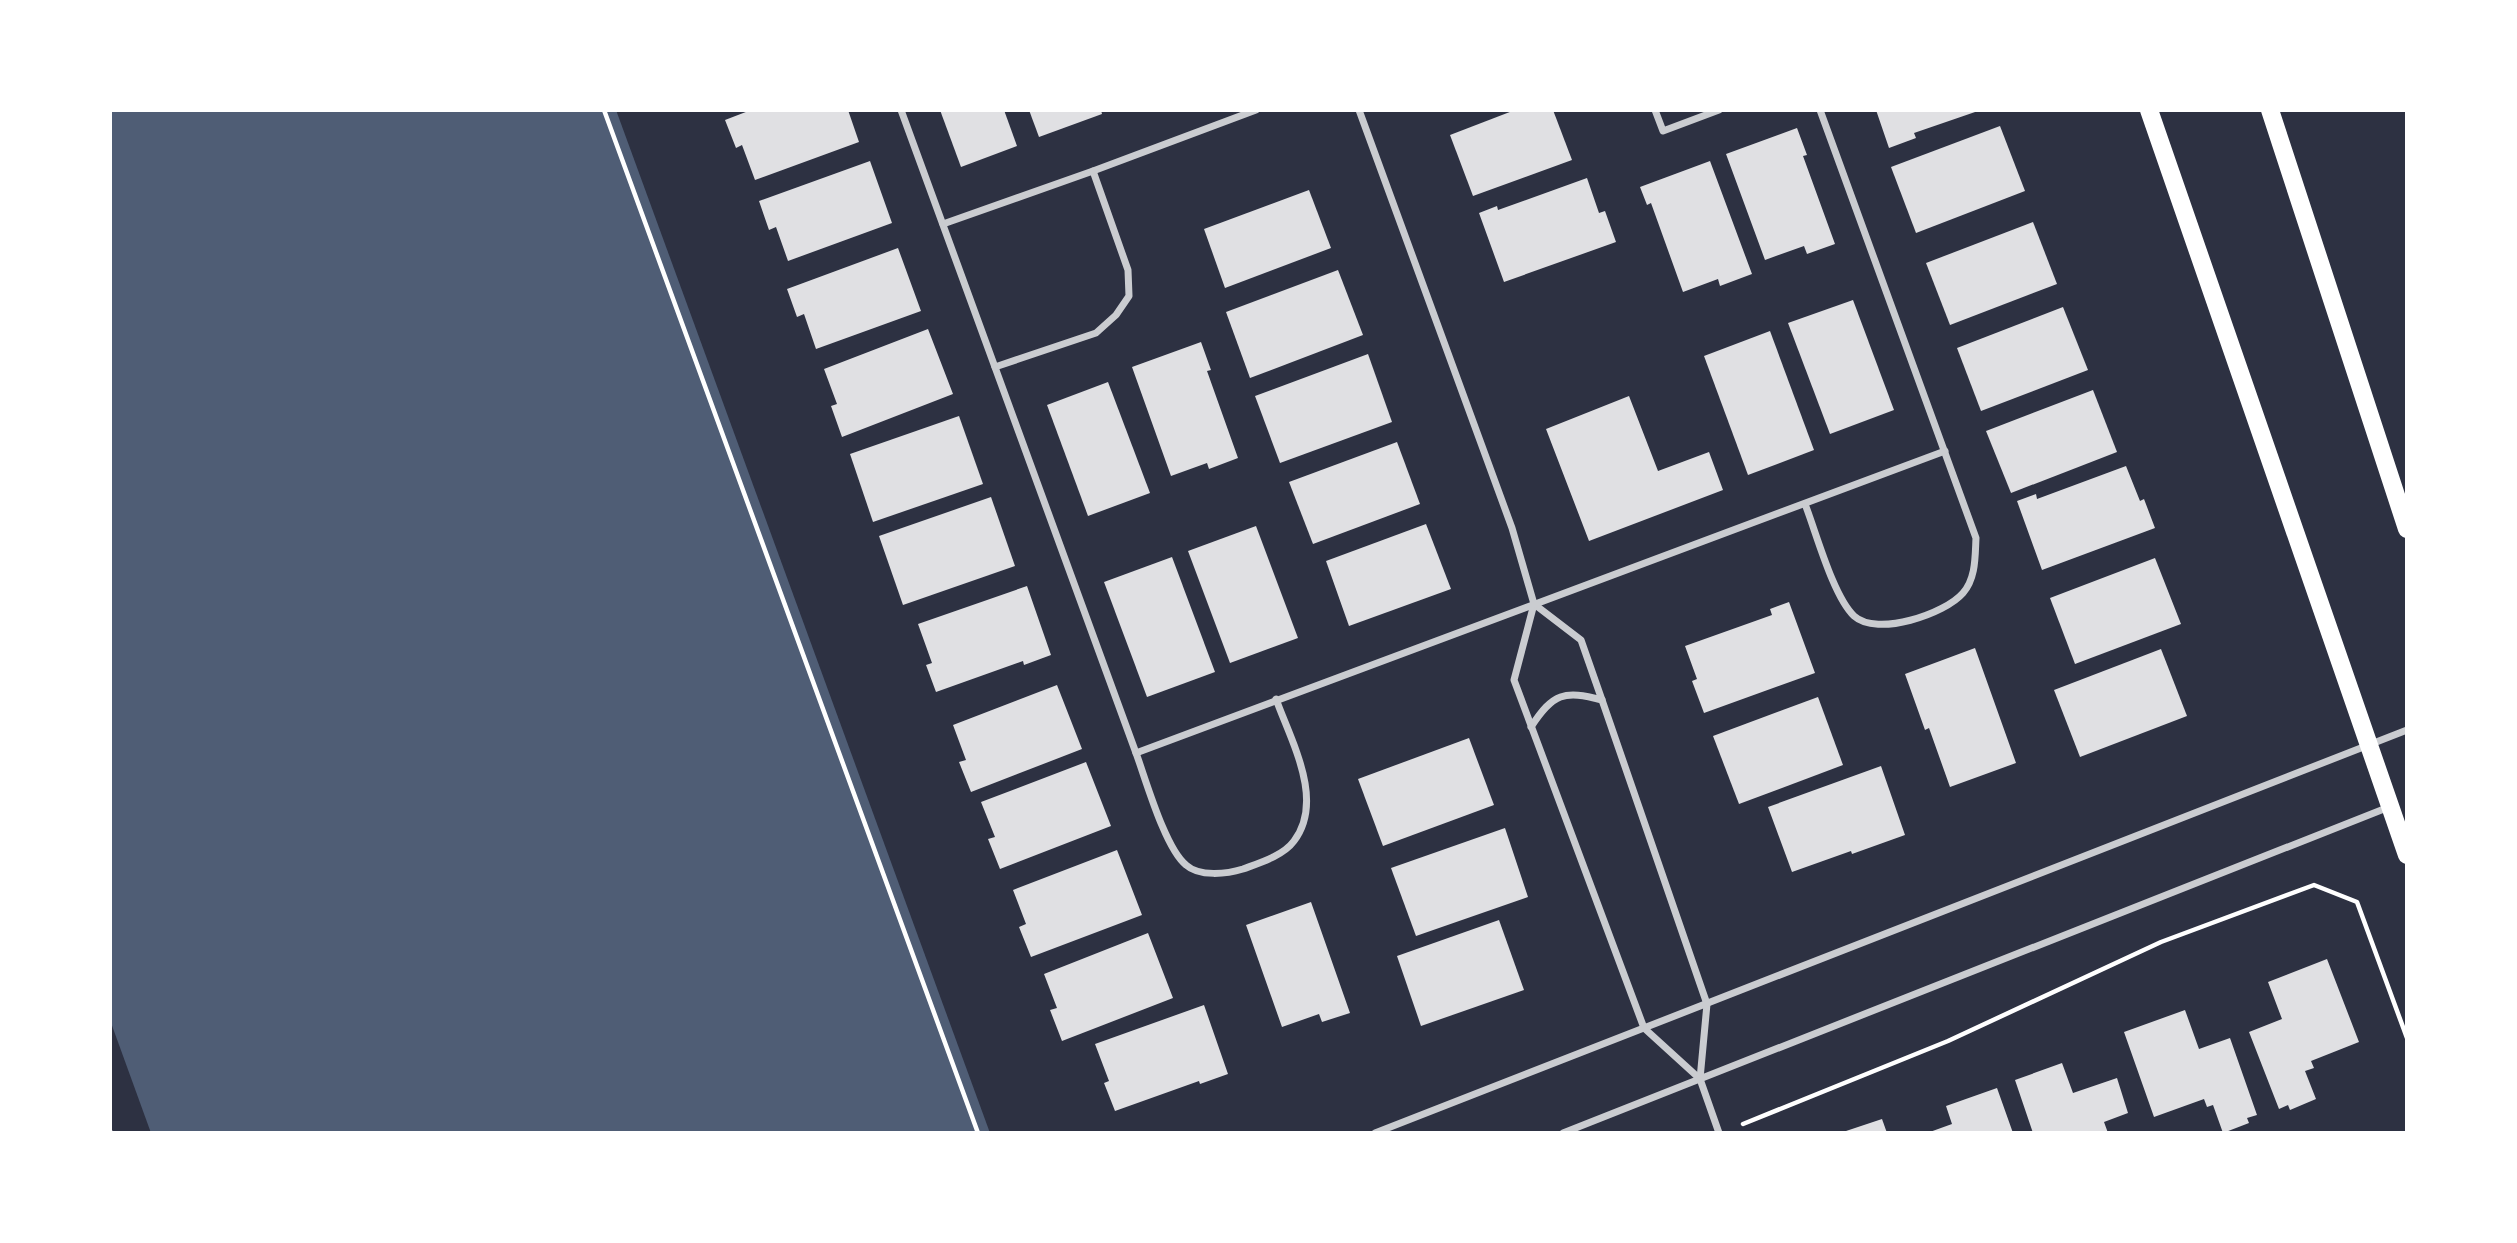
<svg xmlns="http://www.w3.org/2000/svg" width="2517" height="1243" viewBox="0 0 2517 1243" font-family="Figtree,sans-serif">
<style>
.water{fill:#4f5d75}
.building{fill:#e0e0e3}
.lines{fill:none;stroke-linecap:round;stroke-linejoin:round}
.path{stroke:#fff;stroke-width:4.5}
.minor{stroke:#caccd0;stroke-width:7}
.primary{stroke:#fff;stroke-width:18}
</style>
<rect width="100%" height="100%" fill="#2d3142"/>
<!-- water -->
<polygon class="water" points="110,110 616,110 990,1133 151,1133 110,1020"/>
<!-- building -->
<g class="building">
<polygon points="751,110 848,110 859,142 755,180 742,145 736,148 725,120"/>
<polygon points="940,110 1004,110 1017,146 961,167"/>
<polygon points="1029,110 1101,110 1102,114 1039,137"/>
<polygon points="1515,110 1553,110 1572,160 1473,196 1450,135"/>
<polygon points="1876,110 1978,110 1978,111 1914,133 1916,138 1889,148"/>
<polygon points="2000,126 2025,191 1916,233 1891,167"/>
<polygon points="1797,128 1807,155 1803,156 1835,244 1807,254 1804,246 1765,260 1726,154"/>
<polygon points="870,161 892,223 788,261 776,227 769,230 759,201"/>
<polygon points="1710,161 1752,274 1720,286 1718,279 1683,292 1651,203 1647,205 1640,187"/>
<polygon points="1587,178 1599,213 1605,211 1616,242 1504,282 1479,213 1497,206 1498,210"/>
<polygon points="1309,190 1331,248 1225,288 1204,229"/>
<polygon points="2033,222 2057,284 1950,325 1926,263"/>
<polygon points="898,248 921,311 816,349 804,314 797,317 787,289"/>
<polygon points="1338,270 1363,335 1250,378 1226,312"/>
<polygon points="1853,300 1894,410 1830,434 1788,323"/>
<polygon points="2063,307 2088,370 1981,411 1957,348"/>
<polygon points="928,329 953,394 842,437 831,406 837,404 824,369"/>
<polygon points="1770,331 1814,450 1748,475 1704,356"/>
<polygon points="1201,342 1211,370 1207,371 1238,458 1209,469 1207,463 1171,476 1132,367"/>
<polygon points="1368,354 1392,422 1280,463 1255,396"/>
<polygon points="1108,382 1150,493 1088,516 1047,405"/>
<polygon points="2093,390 2117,452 2011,493 1986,431"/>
<polygon points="1629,396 1658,471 1709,452 1723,490 1589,541 1546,429"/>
<polygon points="959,416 983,484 873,522 850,454"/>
<polygon points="1397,442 1420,504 1313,544 1289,482"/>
<polygon points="2126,466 2140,501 2144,499 2155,528 2042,570 2017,501 2036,494 2037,499"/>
<polygon points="991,497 1015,566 903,605 879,536"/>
<polygon points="1426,524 1451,589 1349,626 1326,561"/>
<polygon points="1256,526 1298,638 1230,663 1188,551"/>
<polygon points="1172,557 1215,672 1147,697 1104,582"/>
<polygon points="2155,558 2181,624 2075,664 2050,598"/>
<polygon points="1027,586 1051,655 1024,665 1023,661 936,692 926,665 932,663 918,624"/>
<polygon points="1789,602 1815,673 1704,713 1692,681 1697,679 1685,646 1772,615 1770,609"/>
<polygon points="1975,648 2016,763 1950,787 1929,728 1925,730 1905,674"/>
<polygon points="2161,649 2187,716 2080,757 2054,690"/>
<polygon points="1057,685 1082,749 971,792 959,762 966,760 953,725"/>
<polygon points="1818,697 1843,765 1739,804 1713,736"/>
<polygon points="1469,738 1494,805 1383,846 1358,779"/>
<polygon points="1086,762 1111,826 1000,869 988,839 995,837 981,802"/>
<polygon points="1881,766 1905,835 1852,854 1851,851 1792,872 1768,807"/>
<polygon points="1505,828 1528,897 1416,936 1391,868"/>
<polygon points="1117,850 1142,915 1031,957 1019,927 1026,924 1013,890"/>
<polygon points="1311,902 1350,1013 1322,1022 1319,1014 1282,1027 1246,925"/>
<polygon points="1499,920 1524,990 1421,1026 1397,956"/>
<polygon points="1148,933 1173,998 1062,1041 1050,1010 1057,1008 1044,974"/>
<polygon points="2327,959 2359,1042 2311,1061 2314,1068 2305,1071 2316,1099 2290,1110 2288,1105 2279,1109 2249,1032 2282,1019 2268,982"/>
<polygon points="1204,1005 1228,1074 1200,1084 1199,1081 1115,1111 1104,1083 1109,1081 1095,1044"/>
<polygon points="2185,1010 2199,1049 2230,1038 2257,1115 2247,1118 2249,1123 2223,1133 2213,1105 2207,1107 2204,1099 2154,1117 2124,1032"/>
<polygon points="2062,1063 2073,1093 2117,1078 2128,1113 2104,1122 2108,1133 2033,1133 2015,1080"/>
<polygon points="1997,1088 2013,1133 1927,1133 1952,1124 1946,1106"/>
<polygon points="1882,1119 1887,1133 1843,1133 1843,1132"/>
</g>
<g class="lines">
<!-- path -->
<g class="path">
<polyline points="604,110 978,1133"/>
<polyline points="1743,1124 1948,1041 2161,942 2314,885 2357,902 2407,1038"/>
<polyline points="110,1131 111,1133"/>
</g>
<!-- minor -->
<g class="minor">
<path d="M901 110 1136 753C1146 780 1165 848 1186 865 1199 877 1227 874 1243 869 1259 863 1283 856 1294 841 1325 800 1291 741 1276 699"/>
<polyline points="1359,110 1512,528 1534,604 1514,680 1644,1028 1700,1079"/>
<polyline points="1655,110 1663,131 1719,110"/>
<polyline points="943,224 1093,171 1256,110"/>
<polyline points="995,367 1096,333 1116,315 1129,296 1128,270 1093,171"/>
<path d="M1805 504C1816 532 1833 596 1854 616 1877 637 1945 614 1963 593 1976 578 1975 557 1976 538L1820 110"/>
<polyline points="1534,604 1581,640 1602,700 1707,1004 1700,1079 1719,1133"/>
<path d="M1531 727C1553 693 1564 690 1602 700"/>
<polyline points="1136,753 1945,451"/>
<polyline points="1375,1133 2407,730"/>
<polyline points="1563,1133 2389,807"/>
</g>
<!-- primary -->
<g class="primary">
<polyline points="2149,110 2407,855"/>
<polyline points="2270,110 2407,529"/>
</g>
</g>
<!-- border -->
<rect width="2517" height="1243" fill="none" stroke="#ffffff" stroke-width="224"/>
</svg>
